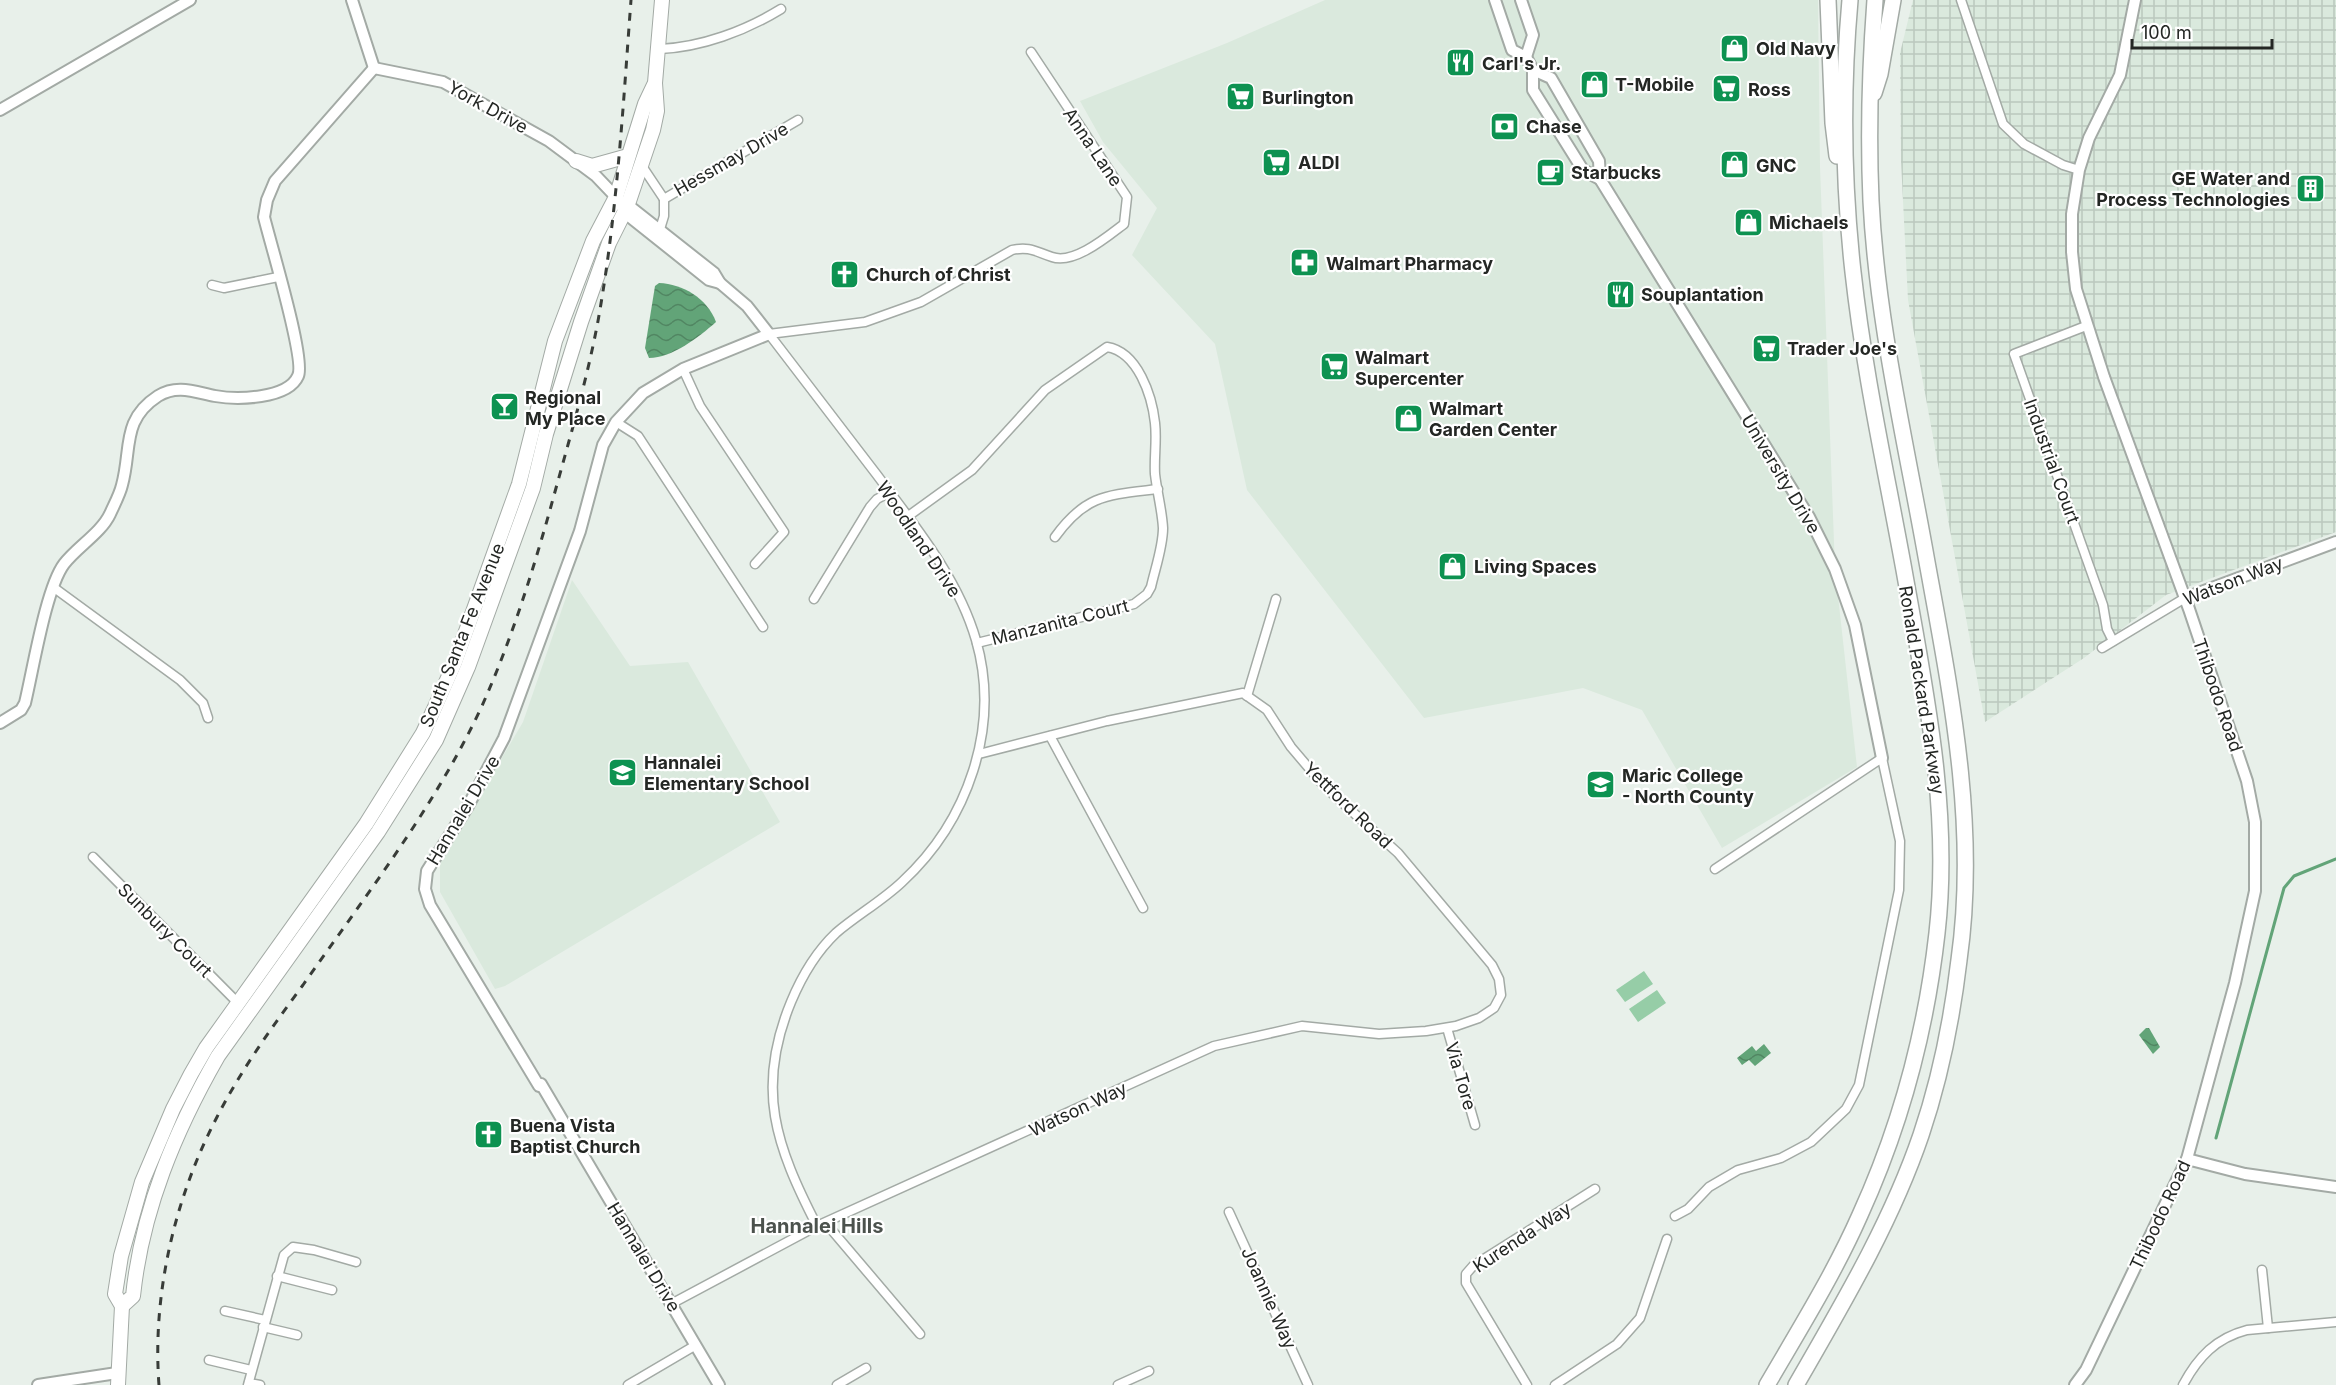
<svg xmlns="http://www.w3.org/2000/svg" width="2336" height="1385" viewBox="0 0 2336 1385" font-family="Inter,sans-serif">
<style>
.built{fill:#dae9dd}
.industrial{fill:url(#industrial-grid)}
.green{fill:#96cda7}
.water{fill:url(#water-waves)}
.lines{fill:none;stroke-linecap:round;stroke-linejoin:round}
.stream{stroke:#62a478;stroke-width:3}
.minor-casing{stroke:#a3aaa5;stroke-width:11}
.tertiary-casing{stroke:#a3aaa5;stroke-width:14}
.primary-casing{stroke:#a3aaa5;stroke-width:16}
.motorway-casing{stroke:#a3aaa5;stroke-width:18}
.minor{stroke:#fff;stroke-width:8}
.tertiary{stroke:#fff;stroke-width:10}
.primary{stroke:#fff;stroke-width:14}
.motorway{stroke:#fff;stroke-width:15}
.rail{stroke:#383c38;stroke-width:3;stroke-dasharray:8 8;stroke-linecap:butt}
.labels{text-anchor:middle;dominant-baseline:central;stroke-width:4.5;stroke-linejoin:round;paint-order:stroke}
.poi-label{font-size:18px;font-weight:bold;fill:#242724;stroke:#fff;text-anchor:start}
.street-label{font-size:18px;fill:#242724;stroke:#fff}
.neighbourhood-label{font-size:20px;font-weight:bold;fill:#4c524d;stroke:#fff}
</style>
<defs>
<pattern id="industrial-grid" width="8" height="8" patternUnits="userSpaceOnUse" patternTransform="scale(1.5)"><rect width="8" height="8" fill="#dae9dd"/><path d="M0 4h8M4 0v8" fill="none" stroke="#bbc8be"/></pattern>
<pattern id="water-waves" width="16" height="10" patternUnits="userSpaceOnUse" patternTransform="scale(1.5)"><rect width="16" height="10" fill="#62a478"/><path d="M0 5q4-4 8 0t8 0" fill="none" stroke="#518662"/></pattern>
</defs>
<rect width="100%" height="100%" fill="#e8f0ea"/>
<!-- built -->
<g class="built">
<polygon points="1325,0 1818,0 1820,167 1835,569 1857,767 1722,848 1642,710 1583,688 1424,718 1247,490 1215,344 1132,255 1157,208 1103,142 1080,101 1227,43"/>
<polygon points="572,580 630,666 688,662 780,822 505,986 495,989 440,892 440,863 523,722"/>
</g>
<!-- industrial -->
<polygon class="industrial" points="1913,0 2336,0 2336,532 2166,595 2084,658 1985,722 1908,300 1901,161 1900,53"/>
<!-- green -->
<g class="green">
<polygon points="1644,971 1653,984 1625,1002 1616,990"/>
<polygon points="1657,990 1666,1003 1638,1022 1629,1009"/>
</g>
<!-- water -->
<g class="water">
<path d="M659 283C683 284 707 298 716 322 699 337 672 358 649 358L645 348 655 286Z"/>
<polygon points="2146,1028 2149,1028 2160,1047 2153,1054 2139,1035"/>
<polygon points="1764,1044 1771,1053 1755,1066 1749,1060 1742,1065 1737,1058 1752,1046 1756,1051"/>
</g>
<g class="lines">
<!-- stream -->
<polyline class="stream" points="2216,1138 2284,888 2294,876 2336,859"/>
<defs>
<g id="minor">
<polyline points="1961,0 2003,124 2024,144 2063,165 2079,170"/>
<path d="M660 49C702 47 745 31 781 9"/>
<polyline points="642,166 664,199 798,120"/>
<polyline points="660,229 664,216 664,199"/>
<polyline points="212,285 224,288 278,277"/>
<polyline points="2086,326 2014,354 2103,605 2107,629 2113,641"/>
<polyline points="683,369 700,406 784,532 755,564"/>
<polyline points="616,422 638,436 763,627"/>
<path d="M907 517 972 470 1045 390 1107 347C1138 352 1152 396 1155 423 1157 440 1154 457 1155 474 1157 492 1162 510 1163 528 1163 547 1155 569 1151 587L1147 594 1134 604 977 643"/>
<path d="M1055 537C1086 494 1108 495 1158 489"/>
<polyline points="53,587 180,680 203,703 208,718"/>
<polyline points="814,599 870,507 877,499 890,492"/>
<polyline points="2102,648 2185,598"/>
<polyline points="1247,696 1276,599"/>
<polyline points="1050,736 1143,908"/>
<polyline points="93,857 238,1003"/>
<polyline points="1447,1028 1475,1125"/>
<polyline points="1229,1212 1308,1385"/>
<polyline points="1675,1216 1688,1209 1709,1187 1738,1170 1781,1158 1811,1142 1846,1109 1859,1085 1899,890 1900,841 1882,758 1715,869"/>
<polyline points="2262,1270 2268,1328"/>
<polyline points="277,1276 332,1290"/>
<polyline points="671,1304 817,1226 1214,1046 1302,1026 1379,1034 1426,1031 1456,1026 1479,1018 1494,1008 1501,995 1499,979 1492,965 1398,853 1325,787 1291,747 1267,710 1243,693 1107,721 979,754"/>
<polyline points="225,1311 265,1320"/>
<polyline points="263,1327 297,1335"/>
<path d="M920 1334 830 1228 817 1226C776 1146 755 1089 791 1002 801 978 817 951 836 933 857 915 882 901 902 882 968 821 1001 727 976 640 958 578 915 526 877 475 841 428 805 381 769 334L865 322 921 302 1012 250C1030 246 1036 252 1052 257 1074 265 1108 236 1124 224L1127 197 1031 52"/>
<polyline points="209,1360 251,1370"/>
<polyline points="249,1383 260,1385"/>
<polyline points="248,1385 284,1255 293,1247 314,1250 356,1262"/>
<polyline points="628,1385 696,1345"/>
<polyline points="837,1385 866,1368"/>
<polyline points="1118,1385 1149,1371"/>
<polyline points="1527,1385 1466,1283 1466,1274 1473,1266 1595,1189"/>
<polyline points="1555,1385 1617,1344 1640,1318 1667,1239"/>
<path d="M2183 1385C2198 1357 2216 1338 2247 1330L2336 1322"/>
</g>
<g id="tertiary">
<polyline points="352,0 374,68"/>
<polyline points="1495,0 1512,50 1526,57 1533,70 1533,90 1583,170 1600,179"/>
<polyline points="1521,0 1533,35 1526,57"/>
<polyline points="374,68 443,82 549,141 596,176 616,197 625,213 709,280 720,283"/>
<polyline points="1533,70 1551,78 1599,161 1600,179 1809,517 1835,569 1855,625 1882,758"/>
<polyline points="0,110 190,0"/>
<polyline points="624,202 714,273 720,283 747,306 769,334 683,369 643,393 616,422 603,445 580,531 504,738 468,806 427,871 425,889 430,905 539,1086 541,1084 719,1385"/>
<polyline points="2185,598 2336,542"/>
<path d="M0 723 21 710 25 703C33 670 46 588 64 564 77 547 101 533 110 514 114 505 120 494 122 485 132 449 121 420 158 396 177 384 195 392 215 396 237 400 288 399 298 376 306 360 270 242 264 217L267 200 275 181 374 68"/>
<polyline points="2187,1159 2245,1174 2336,1187"/>
<polyline points="38,1385 117,1373"/>
<polyline points="2075,1385 2086,1370 2187,1159 2235,983 2255,891 2255,822 2247,781 2189,609 2104,377 2076,289 2072,252 2072,214 2079,170 2089,138 2120,75 2135,0"/>
</g>
<g id="primary">
<polyline points="576,161 592,166 628,156"/>
<path d="M122 1306 133 1296C142 1210 175 1131 218 1056L378 832 436 740 468 667 533 488 546 434 581 322 609 243 627 207 653 130 657 111 655 83 662 0"/>
<polyline points="118,1385 122,1306 115,1294 121,1256 142,1182 173,1109 191,1074 206,1048 366,824 423,733 437,703 455,662 519,484 555,341 593,241 616,197 645,104 654,85"/>
</g>
<g id="motorway">
<polyline points="1828,0 1833,123 1837,156"/>
<polyline points="1874,93 1880,74 1893,0"/>
<path d="M1767 1385C1799 1330 1834 1274 1860 1215 1901 1125 1926 1031 1937 933 1951 810 1925 689 1904 570 1886 471 1864 372 1853 272 1843 182 1842 90 1850 0"/>
<path d="M1796 1385C1842 1305 1891 1223 1921 1135 1940 1079 1952 1019 1959 960 1978 826 1951 694 1927 562 1906 443 1877 322 1871 201 1868 133 1870 67 1875 0"/>
</g>
</defs>
<!-- minor casing -->
<use href="#minor" class="minor-casing"/>
<!-- tertiary casing -->
<use href="#tertiary" class="tertiary-casing"/>
<!-- primary casing -->
<use href="#primary" class="primary-casing"/>
<!-- motorway casing -->
<use href="#motorway" class="motorway-casing"/>
<!-- minor -->
<use href="#minor" class="minor"/>
<!-- tertiary -->
<use href="#tertiary" class="tertiary"/>
<!-- primary -->
<use href="#primary" class="primary"/>
<!-- motorway -->
<use href="#motorway" class="motorway"/>
<!-- rail -->
<path class="rail" d="M159 1385C152 1294 175 1197 217 1117 241 1070 272 1027 303 985 366 895 434 808 481 708 510 644 531 577 550 510 567 447 586 385 598 321 617 215 623 107 631 0"/>
</g>
<!-- icons -->
<defs>
<symbol id="shop-square" viewBox="-11 -11 22 22"><rect x="-9" y="-9" width="18" height="18" rx="4" fill="#0d9251" stroke="#fff"/><path d="M-5-2.5h2.3a2.7 3.5 0 0 1 5.4 0H5L5.5 6h-11ZM-1.5-2.5h3a1.5 2.3 0 0 0-3 0Z" fill="#fff"/></symbol>
<symbol id="restaurant-square" viewBox="-11 -11 22 22"><rect x="-9" y="-9" width="18" height="18" rx="4" fill="#0d9251" stroke="#fff"/><path d="M-5-6h1v4h1v-4h1v4h1v-4h1v5L-1.5 .5V6h-2V.5L-5-1ZM5-6V6H3V1.5H1.5Q1.5-4 5-6Z" fill="#fff"/></symbol>
<symbol id="supermarket-square" viewBox="-11 -11 22 22"><rect x="-9" y="-9" width="18" height="18" rx="4" fill="#0d9251" stroke="#fff"/><path d="M-6-5.5h2.5l.6 2H6L4.5 2H-2.5L-4.4-4H-6ZM-1.5 3.2a1.3 1.3 0 1 0 .1 0ZM3 3.2a1.3 1.3 0 1 0 .1 0Z" fill="#fff"/></symbol>
<symbol id="bank-square" viewBox="-11 -11 22 22"><rect x="-9" y="-9" width="18" height="18" rx="4" fill="#0d9251" stroke="#fff"/><path d="M-6-4H6V4H-6ZM0-2.3a2.3 2.3 0 1 0 0 4.6a2.3 2.3 0 1 0 0-4.6Z" fill="#fff"/></symbol>
<symbol id="cafe-square" viewBox="-11 -11 22 22"><rect x="-9" y="-9" width="18" height="18" rx="4" fill="#0d9251" stroke="#fff"/><path d="M-5.5-4.5H6V0H3Q3 3.5 0 3.5H-2.5Q-5.5 3.5-5.5 0ZM3-3.2v2h1.7v-2ZM-6 4.5H4V6H-6Z" fill="#fff"/></symbol>
<symbol id="building-square" viewBox="-11 -11 22 22"><rect x="-9" y="-9" width="18" height="18" rx="4" fill="#0d9251" stroke="#fff"/><path d="M-4-6H4V6H1V3H-1V6H-4ZM-2.5-4.3h1.7v1.8h-1.7ZM.8-4.3h1.7v1.8H.8ZM-2.5-1h1.7V.8h-1.7ZM.8-1h1.7V.8H.8Z" fill="#fff"/></symbol>
<symbol id="pharmacy-square" viewBox="-11 -11 22 22"><rect x="-9" y="-9" width="18" height="18" rx="4" fill="#0d9251" stroke="#fff"/><path d="M-2-6h4v4h4v4h-4v4h-4v-4h-4v-4h4Z" fill="#fff"/></symbol>
<symbol id="church-square" viewBox="-11 -11 22 22"><rect x="-9" y="-9" width="18" height="18" rx="4" fill="#0d9251" stroke="#fff"/><path d="M-1.2-6h2.4v3.5h3.3v2.4h-3.3V6h-2.4V-.1h-3.3v-2.4h3.3Z" fill="#fff"/></symbol>
<symbol id="bar-square" viewBox="-11 -11 22 22"><rect x="-9" y="-9" width="18" height="18" rx="4" fill="#0d9251" stroke="#fff"/><path d="M-6-5H6L.8 .8V4.5H3.5V6h-7V4.5H-.8V.8Z" fill="#fff"/></symbol>
<symbol id="school-square" viewBox="-11 -11 22 22"><rect x="-9" y="-9" width="18" height="18" rx="4" fill="#0d9251" stroke="#fff"/><path d="M0-5L7-2L0 1L-7-2ZM-4 1L0 2.5L4 1V4Q0 6-4 4Z" fill="#fff"/></symbol>
</defs>
<g fill-rule="evenodd">
<use href="#shop-square" x="1718" y="32" width="33" height="33"/>
<use href="#restaurant-square" x="1444" y="46" width="33" height="33"/>
<use href="#shop-square" x="1578" y="68" width="33" height="33"/>
<use href="#supermarket-square" x="1710" y="72" width="33" height="33"/>
<use href="#supermarket-square" x="1224" y="80" width="33" height="33"/>
<use href="#bank-square" x="1488" y="110" width="33" height="33"/>
<use href="#supermarket-square" x="1260" y="146" width="33" height="33"/>
<use href="#shop-square" x="1718" y="148" width="33" height="33"/>
<use href="#cafe-square" x="1534" y="156" width="33" height="33"/>
<use href="#building-square" x="2294" y="172" width="33" height="33"/>
<use href="#shop-square" x="1732" y="206" width="33" height="33"/>
<use href="#pharmacy-square" x="1288" y="246" width="33" height="33"/>
<use href="#church-square" x="828" y="258" width="33" height="33"/>
<use href="#restaurant-square" x="1604" y="278" width="33" height="33"/>
<use href="#supermarket-square" x="1750" y="332" width="33" height="33"/>
<use href="#supermarket-square" x="1318" y="350" width="33" height="33"/>
<use href="#bar-square" x="488" y="390" width="33" height="33"/>
<use href="#shop-square" x="1392" y="402" width="33" height="33"/>
<use href="#shop-square" x="1436" y="550" width="33" height="33"/>
<use href="#school-square" x="606" y="756" width="33" height="33"/>
<use href="#school-square" x="1584" y="768" width="33" height="33"/>
<use href="#church-square" x="472" y="1118" width="33" height="33"/>
</g>
<g class="labels">
<!-- poi labels -->
<g class="poi-label">
<text x="1756" y="48">Old Navy</text>
<text x="1482" y="63">Carl's Jr.</text>
<text x="1615" y="84">T-Mobile</text>
<text x="1748" y="89">Ross</text>
<text x="1262" y="97">Burlington</text>
<text x="1526" y="126">Chase</text>
<text x="1298" y="162">ALDI</text>
<text x="1756" y="165">GNC</text>
<text x="1571" y="172">Starbucks</text>
<text x="2290" y="178" text-anchor="end">GE Water and<tspan x="2290" dy="21">Process Technologies</tspan></text>
<text x="1769" y="222">Michaels</text>
<text x="1326" y="263">Walmart Pharmacy</text>
<text x="866" y="274">Church of Christ</text>
<text x="1641" y="294">Souplantation</text>
<text x="1787" y="348">Trader Joe's</text>
<text x="1355" y="357">Walmart<tspan x="1355" dy="21">Supercenter</tspan></text>
<text x="525" y="397">Regional<tspan x="525" dy="21">My Place</tspan></text>
<text x="1429" y="408">Walmart<tspan x="1429" dy="21">Garden Center</tspan></text>
<text x="1474" y="566">Living Spaces</text>
<text x="644" y="762">Hannalei<tspan x="644" dy="21">Elementary School</tspan></text>
<text x="1622" y="775">Maric College<tspan x="1622" dy="21">- North County</tspan></text>
<text x="510" y="1125">Buena Vista<tspan x="510" dy="21">Baptist Church</tspan></text>
</g>
<!-- street labels -->
<g class="street-label">
<text transform="translate(488 107) rotate(29)">York Drive</text>
<text transform="translate(1093 147) rotate(56)">Anna Lane</text>
<text transform="translate(731 159) rotate(-30)">Hessmay Drive</text>
<text transform="translate(2052 461) rotate(70)">Industrial Court</text>
<text transform="translate(1781 474) rotate(59)">University Drive</text>
<text transform="translate(919 539) rotate(56)">Woodland Drive</text>
<text transform="translate(2233 581) rotate(-21)">Watson Way</text>
<text transform="translate(1060 622) rotate(-14)">Manzanita Court</text>
<text transform="translate(462 635) rotate(-68)">South Santa Fe Avenue</text>
<text transform="translate(1922 690) rotate(81)">Ronald Packard Parkway</text>
<text transform="translate(2218 695) rotate(71)">Thibodo Road</text>
<text transform="translate(1348 805) rotate(44)">Yettford Road</text>
<text transform="translate(463 810) rotate(-59)">Hannalei Drive</text>
<text transform="translate(165 930) rotate(45)">Sunbury Court</text>
<text transform="translate(1461 1076) rotate(74)">Via Tore</text>
<text transform="translate(1078 1109) rotate(-25)">Watson Way</text>
<text transform="translate(2160 1215) rotate(-65)">Thibodo Road</text>
<text transform="translate(1522 1237) rotate(-33)">Kurenda Way</text>
<text transform="translate(644 1257) rotate(59)">Hannalei Drive</text>
<text transform="translate(1269 1298) rotate(66)">Joannie Way</text>
</g>
<!-- neighbourhood labels -->
<g class="neighbourhood-label">
<text x="817" y="1226">Hannalei Hills</text>
</g>
</g>
<!-- scale -->
<path d="M2132 39v9h140v-9" fill="none" stroke="#242724" stroke-width="3"/>
<text x="2141" y="39" font-size="18" fill="#242724" stroke="#ffffff" stroke-width="4.5" paint-order="stroke">100 m</text>
</svg>
